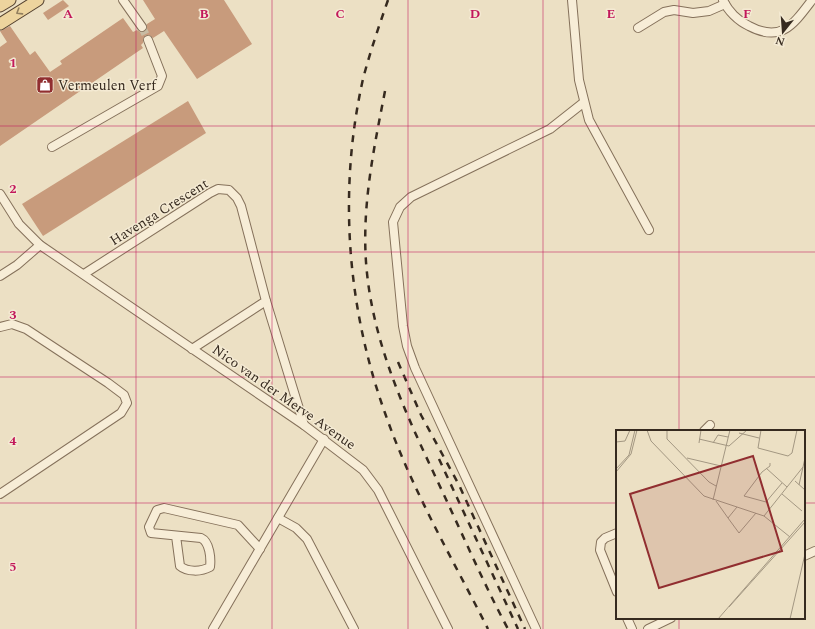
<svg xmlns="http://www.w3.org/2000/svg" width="815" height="629" viewBox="0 0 815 629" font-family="Spectral,serif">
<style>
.building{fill:#c89b7c}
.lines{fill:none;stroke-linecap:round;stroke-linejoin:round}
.minor-tunnel{stroke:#c8bca3;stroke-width:8;stroke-dasharray:8 4;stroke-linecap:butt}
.minor-casing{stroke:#85715b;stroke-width:10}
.major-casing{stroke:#53402f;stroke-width:13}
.minor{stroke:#f7edd7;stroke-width:8}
.major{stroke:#edd49e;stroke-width:11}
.rail{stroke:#362a1f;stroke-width:2.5;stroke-dasharray:7 7;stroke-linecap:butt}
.oneway{stroke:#927f5e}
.grid{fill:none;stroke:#c2185b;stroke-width:1;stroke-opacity:0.55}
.labels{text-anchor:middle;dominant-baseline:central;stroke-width:3;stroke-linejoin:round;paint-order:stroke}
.poi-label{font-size:14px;fill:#362a1f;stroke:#f4ead3;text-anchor:start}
.street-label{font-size:14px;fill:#362a1f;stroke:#f4ead3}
.inset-road{fill:none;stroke:#a39782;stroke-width:1}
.view{fill:#912e30;fill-opacity:0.15;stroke:#912e30;stroke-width:2}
.inset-edge{fill:none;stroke:#362a1f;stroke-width:2}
.grid-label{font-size:13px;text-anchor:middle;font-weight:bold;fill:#c2185b;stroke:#f4ead3;stroke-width:3;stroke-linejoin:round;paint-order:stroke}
</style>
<rect width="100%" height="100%" fill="#ece0c4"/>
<!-- building -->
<g class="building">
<polygon points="63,0 69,6 48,20 43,13"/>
<polygon points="143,0 224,0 252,44 197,79 164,31 153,38 149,35 146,35 143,39 143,43 141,45 143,48 0,146 0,47 7,42 0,31 10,26 30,55 35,51 50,72 62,64 60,61 123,18 133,32 137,30 140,32 145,31 147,24 155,19"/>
<polygon points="188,101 206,133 43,236 22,204"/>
</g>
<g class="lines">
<!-- minor-tunnel -->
<polyline class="minor-tunnel" points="142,27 148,40"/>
<defs>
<g id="minor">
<polyline points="123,0 142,27"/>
<polyline points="572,0 579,80 589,120 649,230"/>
<path d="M723 0C728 11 738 21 749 26 781 43 793 25 812 0"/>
<polyline points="638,28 664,12 674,10 693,13 709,11 725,4"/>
<polyline points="52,147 158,86 162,76 148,40"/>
<polyline points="0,194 19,224 40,245 304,425 363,470 378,490 448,629"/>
<polyline points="84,274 210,193 218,189 229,190 237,198 241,206 266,301 192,349"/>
<polyline points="0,276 17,265 40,245"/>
<polyline points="266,301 304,425"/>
<polyline points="0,327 12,324 26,329 108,383 124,395 127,403 121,413 0,494"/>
<polyline points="704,431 710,425"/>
<polyline points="278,518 296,528 307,539 354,629"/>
<polyline points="617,533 605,538 601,542 600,550 617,592"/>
<path d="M176 536 180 566C187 572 201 572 210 567 211 559 210 542 201 538L151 533 149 527 157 510 164 508 238 525 260 549"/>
<polyline points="804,556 815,551"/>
<polyline points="627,618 632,629"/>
<polyline points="213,629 324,439"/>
<polyline points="536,629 415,368 407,346 403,326 393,222 400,207 411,197 550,129 583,103"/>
<polyline points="648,629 671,618"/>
</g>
<g id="major">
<polyline points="0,6 10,0"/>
<polyline points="0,24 38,0"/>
</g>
</defs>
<!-- minor casing -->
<use href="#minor" class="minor-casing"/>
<!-- major casing -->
<use href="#major" class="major-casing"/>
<!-- minor -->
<use href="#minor" class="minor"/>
<!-- major -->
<use href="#major" class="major"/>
<!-- rail -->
<g class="rail">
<path d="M388 0C379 26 370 52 363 79 338 190 347 307 385 413 411 488 452 558 488 629"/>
<path d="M385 91C374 148 362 204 366 262 372 346 409 420 444 495 465 540 485 586 508 629"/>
<polyline points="398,362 421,415 459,485 525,629"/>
<polyline points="439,459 518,629"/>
</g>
</g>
<!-- one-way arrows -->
<defs><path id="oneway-chevron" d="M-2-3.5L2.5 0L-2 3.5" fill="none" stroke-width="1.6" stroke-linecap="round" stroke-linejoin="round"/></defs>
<use class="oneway" href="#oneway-chevron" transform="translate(19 12) rotate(148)"/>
<!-- grid -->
<path class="grid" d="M136 0V629M272 0V629M408 0V629M543 0V629M679 0V431M0 126H815M0 252H815M0 377H815M0 503H617M804 503H815M679 618V629"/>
<!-- icons -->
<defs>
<symbol id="shop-square" viewBox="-11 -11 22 22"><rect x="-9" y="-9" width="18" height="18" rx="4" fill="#912e30" stroke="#f4ead3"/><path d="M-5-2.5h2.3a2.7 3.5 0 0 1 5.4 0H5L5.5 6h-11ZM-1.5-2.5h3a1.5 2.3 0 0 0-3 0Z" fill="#fff"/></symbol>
</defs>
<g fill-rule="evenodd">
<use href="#shop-square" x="35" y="75" width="20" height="20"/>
</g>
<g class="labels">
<!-- poi labels -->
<g class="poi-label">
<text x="58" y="85">Vermeulen Verf</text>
</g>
<!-- street labels -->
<g class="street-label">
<text transform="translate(159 212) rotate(-32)">Havenga Crescent</text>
<text transform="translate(284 397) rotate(35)">Nico van der Merve Avenue</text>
</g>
</g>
<!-- overview -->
<g transform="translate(616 430)">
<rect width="189" height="189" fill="#ece0c4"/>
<path class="inset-road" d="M31 0 35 11 88 66 148 86 174 107M51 0V9L93 52 100 56M145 0 142 18 172 26 176 23 181 0M123 3 143 8M83 9 113 16 131 0M0 12 9 11 14 0M83 13 85 0M97 13 102 5 112 7M71 28 105 36M154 33V36L146 42 128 66 150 72 166 53M150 38 171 57M0 39 13 25 19 0M0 42 15 24 21 0M179 51 189 60M183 55 189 28M166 64 186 81M97 70 114 0M100 71 112 88M121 77 112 88 123 103 140 83M148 86 187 37M113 177 189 92M102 189 189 89M174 189 189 124"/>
<path class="view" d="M137 26 166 121 43 158 14 64Z"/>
<rect width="189" height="189" class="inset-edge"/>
</g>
<g class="grid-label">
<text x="68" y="18">A</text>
<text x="204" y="18">B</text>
<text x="340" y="18">C</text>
<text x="475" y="18">D</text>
<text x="611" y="18">E</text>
<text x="747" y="18">F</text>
<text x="13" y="67">1</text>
<text x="13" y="193">2</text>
<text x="13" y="319">3</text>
<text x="13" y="445">4</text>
<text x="13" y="571">5</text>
</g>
<!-- north arrow -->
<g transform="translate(783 32) rotate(197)" stroke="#f4ead3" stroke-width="3" paint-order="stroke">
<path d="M0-3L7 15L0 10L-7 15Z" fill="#362a1f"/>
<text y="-6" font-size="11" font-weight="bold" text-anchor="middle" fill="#362a1f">N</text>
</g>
</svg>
